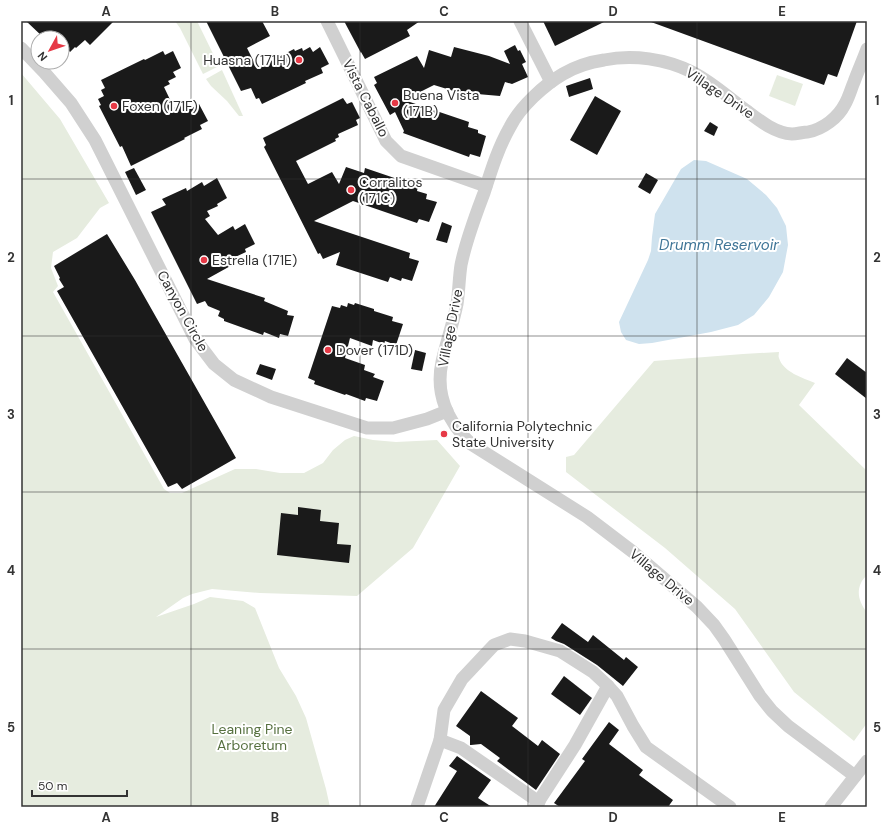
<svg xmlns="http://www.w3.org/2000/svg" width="888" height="828" viewBox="0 0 888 828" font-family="'DM Sans',sans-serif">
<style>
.green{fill:#e6ecdf}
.water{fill:#cfe2ee}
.building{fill:#1a1a1a}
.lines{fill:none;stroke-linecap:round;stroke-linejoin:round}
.minor{stroke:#d0d0d0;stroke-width:13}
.grid{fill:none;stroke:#333;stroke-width:1;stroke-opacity:0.55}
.poi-dot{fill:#e63946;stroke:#fff;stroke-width:1.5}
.labels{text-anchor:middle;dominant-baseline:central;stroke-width:4;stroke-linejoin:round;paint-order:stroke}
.poi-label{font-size:14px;fill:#333;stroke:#fff;text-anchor:start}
.street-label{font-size:14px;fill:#333;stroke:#fff}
.park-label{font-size:14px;fill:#56703f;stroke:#fff}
.water-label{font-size:15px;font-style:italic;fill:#3f7597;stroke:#fff}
.neatline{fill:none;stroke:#333;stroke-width:1.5}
.grid-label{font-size:13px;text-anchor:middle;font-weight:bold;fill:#333}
</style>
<rect width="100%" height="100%" fill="#fff"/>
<!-- green -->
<g class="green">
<polygon points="175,21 197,21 219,66 203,74 180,28"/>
<polygon points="222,70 243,116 239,116 227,101 211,86 206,79"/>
<polygon points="21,73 60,119 109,203 100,208 77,238 53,252 51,268 58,286 53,292 164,489 170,493 182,493 235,469 256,469 280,473 304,473 323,463 333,450 345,440 354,436 373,440 396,442 437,440 460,466 413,548 357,596 260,593 212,589 192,594 183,598 156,617 194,604 210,597 243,601 255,608 279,668 296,696 306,718 326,789 330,807 21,807"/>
<polygon points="777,75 803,84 795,106 769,96"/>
<path d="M779 352C779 354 778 356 779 358 783 372 803 378 815 383L799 405 867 471V575C865 577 862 580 861 583 856 593 860 604 867 612V723L854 741 794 692 735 609 665 548 566 472V457L574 455 654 361 743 354Z"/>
</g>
<!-- water -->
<polygon class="water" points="694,160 706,161 747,179 766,195 777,208 786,226 788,245 783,272 769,297 754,315 738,325 711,332 652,343 639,344 626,340 621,332 619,322 648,260 651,251 652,237 655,214 681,169"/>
<!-- building -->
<g class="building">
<polygon points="26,21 114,21 90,45 85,40 76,48 75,47 70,52 68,50 62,57 62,38 44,38"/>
<polygon points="206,21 262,21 270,36 247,48 257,68 294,49 295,51 302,48 303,51 310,47 313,52 320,47 329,64 321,68 323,73 305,81 306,83 262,104 259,98 256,99 251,88 241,91"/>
<polygon points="344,21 420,21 407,30 410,36 365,59 361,52 361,53"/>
<polygon points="543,21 606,21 555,46"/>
<polygon points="652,21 857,21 837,77 828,74 824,85 651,22"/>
<polygon points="515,45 518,51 520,50 526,62 522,64 528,77 512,84 505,82 500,96 477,94 473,93 472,94 461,91 460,93 434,85 404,100 469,122 468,127 478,130 478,133 486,136 480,157 470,154 469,157 403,133 404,131 395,112 390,115 374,85 377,83 374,77 417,56 424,68 429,50 451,57 454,47 489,56 510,64 504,51"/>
<polygon points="163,51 165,55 173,51 181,68 173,72 176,77 168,81 170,84 164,87 174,108 181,105 182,107 189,104 192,108 199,104 208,121 200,125 202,129 184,138 185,139 131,166 122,146 120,147 99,106 101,105 98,99 104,96 101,90 105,88 101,80 144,59 145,60"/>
<polygon points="590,78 593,89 569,97 566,86"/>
<polygon points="595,96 621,111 597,155 570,140"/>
<polygon points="343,98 347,104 352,102 360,118 356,120 358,125 338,134 339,137 335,139 336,141 296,161 308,184 332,172 339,184 346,167 364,173 365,168 418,186 417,191 427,194 426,199 437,202 429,222 419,219 417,223 353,201 314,221 410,253 409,258 419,261 412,281 402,278 401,281 390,277 388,282 336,265 340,252 323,259 320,253 318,254 264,147 266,145 263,138"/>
<polygon points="710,122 718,127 714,136 704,131"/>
<polygon points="134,168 146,190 136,195 125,172"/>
<polygon points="646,173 658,180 650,194 638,187"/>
<polygon points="217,178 227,198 217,204 218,206 207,211 210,216 205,219 218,235 233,226 235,230 245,224 255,244 245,249 246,252 231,259 234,264 207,279 265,298 264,301 288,311 287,315 294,316 288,336 280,334 279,338 264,332 263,335 224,321 224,319 218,316 220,311 208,306 205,301 197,304 151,212 166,205 162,199 186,188 187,191 202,182 204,186"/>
<polygon points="442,222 452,226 447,243 436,240"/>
<polygon points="107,234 135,280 236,458 182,489 177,483 168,487 57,291 64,287 59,279 60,278 54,266"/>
<polygon points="348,303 354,305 355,303 374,309 374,311 393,317 392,321 403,324 396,345 385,341 384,344 373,340 372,346 350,338 345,358 365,365 364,370 375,374 373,377 384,381 377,401 366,398 365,401 346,394 345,395 314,384 315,381 308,378 332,306 340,308 341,305 347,307"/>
<polygon points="415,350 426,353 422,371 411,369"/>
<polygon points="847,358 867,373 867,399 835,374"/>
<polygon points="260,364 276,369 272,380 256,374"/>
<polygon points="298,507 321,510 320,521 339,523 337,544 351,545 349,563 277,555 281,513 298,515"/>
<polygon points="562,623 588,642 593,635 624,660 626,657 638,667 623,686 597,665 564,644 556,641 551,638"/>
<polygon points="564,676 592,698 580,715 551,694"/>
<polygon points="481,691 518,718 512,726 538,746 542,740 560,754 536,790 497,761 500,758 481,744 471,745 470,745 470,736 456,726"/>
<polygon points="609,722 619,730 609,744 643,770 639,775 673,800 668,807 560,807 554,803 585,761 582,759"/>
<polygon points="457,756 491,780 478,798 492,807 434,807 457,771 449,766"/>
</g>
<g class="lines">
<!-- minor -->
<g class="minor">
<polyline points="327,21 386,141 401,156 486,186"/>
<polyline points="520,21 551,82"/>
<polyline points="21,48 44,72 71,103 95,140 195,339 214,364 234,380 271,397 367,428 393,428 427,419 447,411"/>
<polyline points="440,740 461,748 539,802"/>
<path d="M855 776 788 726 772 711 760 696 724 639 714 625 697 607 633 552 587 517 471 444C448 422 435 394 442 362 446 343 453 324 457 304 459 291 459 278 461 265 466 240 475 217 484 193 491 171 498 148 510 127 520 107 544 85 563 74 575 67 590 62 604 60 633 54 666 59 692 72 712 82 729 98 747 111 760 121 775 133 792 134 797 134 803 132 808 132 823 129 838 118 845 104 849 97 851 89 854 82 858 71 863 60 867 49"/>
<polyline points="417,807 440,740 444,710 462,679 494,645 510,639 525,641 560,651 593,672 608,686 617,696 633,726 646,747 730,807"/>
<polyline points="535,807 575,745 608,686"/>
<polyline points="831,807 867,761"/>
</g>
</g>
<!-- grid -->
<path class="grid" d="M191 21V807M360 21V807M528 21V807M697 21V807M21 179H867M21 336H867M21 492H867M21 649H867"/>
<!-- markers -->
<g class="poi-dot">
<circle cx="299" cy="60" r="4"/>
<circle cx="395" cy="103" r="4"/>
<circle cx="114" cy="106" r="4"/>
<circle cx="351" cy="190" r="4"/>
<circle cx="204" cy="260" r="4"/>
<circle cx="328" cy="350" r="4"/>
<circle cx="444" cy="434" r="4"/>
</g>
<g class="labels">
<!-- poi labels -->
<g class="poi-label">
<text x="291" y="60" text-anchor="end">Huasna (171H)</text>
<text x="403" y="95">Buena Vista<tspan x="403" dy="16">(171B)</tspan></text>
<text x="122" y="106">Foxen (171F)</text>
<text x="359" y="182">Corralitos<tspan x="359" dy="16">(171C)</tspan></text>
<text x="212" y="260">Estrella (171E)</text>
<text x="336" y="350">Dover (171D)</text>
<text x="452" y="426">California Polytechnic<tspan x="452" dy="16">State University</tspan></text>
</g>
<!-- street labels -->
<g class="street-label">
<text transform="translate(720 93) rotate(34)">Village Drive</text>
<text transform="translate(366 98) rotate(63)">Vista Caballo</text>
<text transform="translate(183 311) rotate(61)">Canyon Circle</text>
<text transform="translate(450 328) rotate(-79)">Village Drive</text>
<text transform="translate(662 577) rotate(40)">Village Drive</text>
</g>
<!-- park labels -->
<g class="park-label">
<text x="252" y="729">Leaning Pine<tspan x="252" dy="16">Arboretum</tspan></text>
</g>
<!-- water labels -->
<g class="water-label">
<text x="719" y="245">Drumm Reservoir</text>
</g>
</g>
<!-- border -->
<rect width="888" height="828" fill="none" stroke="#ffffff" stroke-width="44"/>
<!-- north arrow -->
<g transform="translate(50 50) rotate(230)"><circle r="19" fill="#ffffff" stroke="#adadad"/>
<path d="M0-3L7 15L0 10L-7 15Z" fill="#e63946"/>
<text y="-6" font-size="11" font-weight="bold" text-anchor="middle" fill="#333333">N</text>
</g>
<!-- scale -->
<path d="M32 790v6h95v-6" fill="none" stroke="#333333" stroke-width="2"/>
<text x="38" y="790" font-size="12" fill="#333333" stroke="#ffffff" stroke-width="3" paint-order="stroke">50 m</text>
<rect x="22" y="22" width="844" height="784" class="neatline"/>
<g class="grid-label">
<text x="106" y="16">A</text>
<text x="275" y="16">B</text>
<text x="444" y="16">C</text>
<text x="613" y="16">D</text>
<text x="782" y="16">E</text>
<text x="11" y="105">1</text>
<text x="877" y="105">1</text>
<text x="11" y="262">2</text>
<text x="877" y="262">2</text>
<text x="11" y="419">3</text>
<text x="877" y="419">3</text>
<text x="11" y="575">4</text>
<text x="877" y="575">4</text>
<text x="11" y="732">5</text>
<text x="877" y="732">5</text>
<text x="106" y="822">A</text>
<text x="275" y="822">B</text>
<text x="444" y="822">C</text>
<text x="613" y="822">D</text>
<text x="782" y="822">E</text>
</g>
</svg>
